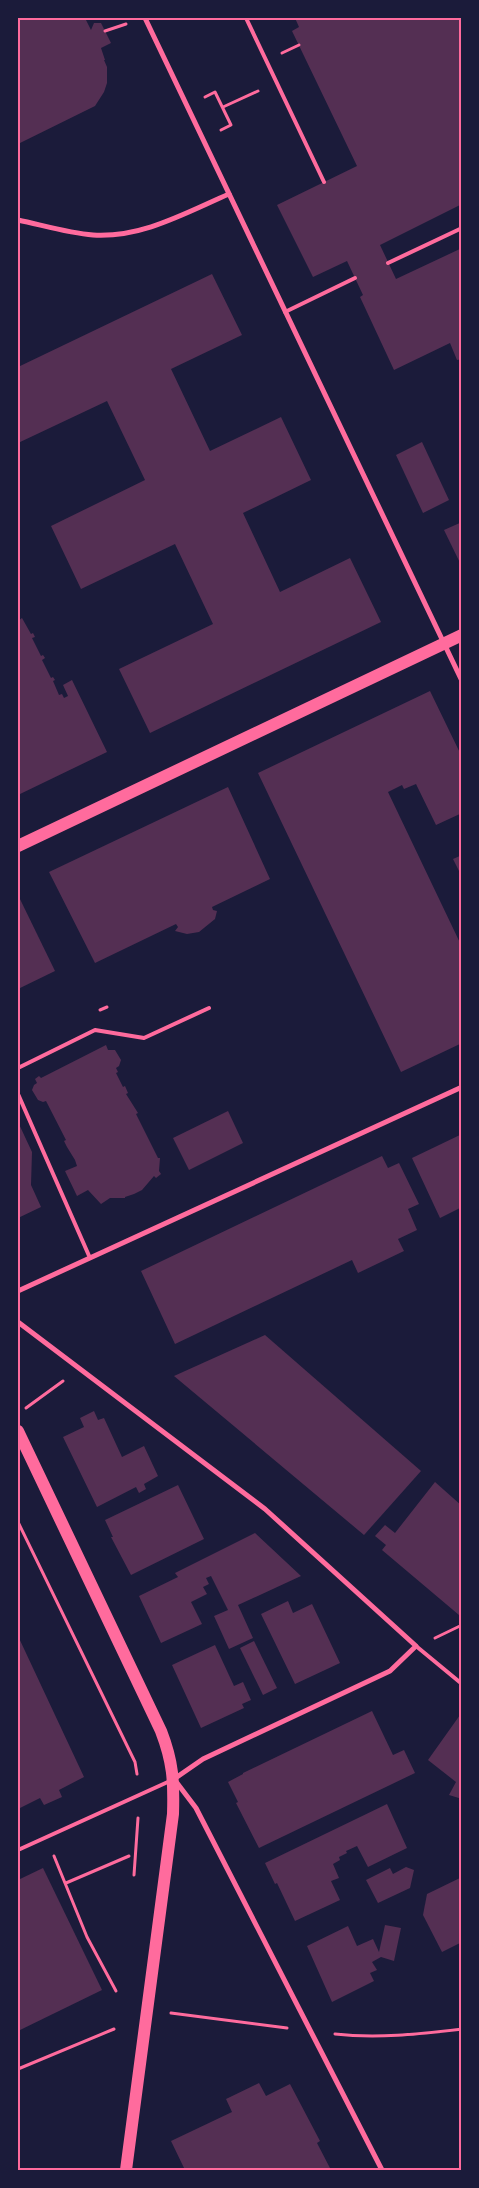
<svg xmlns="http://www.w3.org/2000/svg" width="479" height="2188" viewBox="0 0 479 2188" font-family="'DM Sans',sans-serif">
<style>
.building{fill:#542f53}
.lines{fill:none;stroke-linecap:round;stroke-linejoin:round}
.path{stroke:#ff6b9d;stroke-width:3}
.service{stroke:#ff6b9d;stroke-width:4}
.minor{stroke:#ff6b9d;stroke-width:5}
.primary{stroke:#ff6b9d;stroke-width:12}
.neatline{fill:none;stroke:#ff6b9d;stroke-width:2}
</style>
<rect width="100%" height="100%" fill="#1b1b3a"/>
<!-- building -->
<g class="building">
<polygon points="18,18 85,18 91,30 94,23 101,23 111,43 101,48 105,60 104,60 107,67 107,83 104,92 95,106 18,144"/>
<polygon points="295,18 462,18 462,204 380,245 396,279 462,248 462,359 457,360 450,343 394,370 360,297 363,295 347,261 313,277 277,205 357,166 292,31 299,27"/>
<polygon points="212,274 242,335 171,369 210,451 281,417 311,480 243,513 280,592 350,558 381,622 150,733 119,669 213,624 175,544 81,589 51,526 145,480 107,401 18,443 18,367"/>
<polygon points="422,442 449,500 423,513 396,455"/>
<polygon points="462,522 462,567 444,530"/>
<polygon points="22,618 31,634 33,633 35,637 32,638 41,656 43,655 45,658 42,660 51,678 53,677 55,680 53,681 59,695 62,694 64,698 68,696 63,685 72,680 107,752 18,795 18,621"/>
<polygon points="430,691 462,757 462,813 436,825 416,784 404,789 402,785 388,792 462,947 462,1043 401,1072 258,773"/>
<polygon points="228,787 270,879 212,907 213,910 217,911 215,919 199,932 187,934 175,931 178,927 176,924 95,963 49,872"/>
<polygon points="462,855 462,877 453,859"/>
<polygon points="18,895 55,971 18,989"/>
<polygon points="106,1045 108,1050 115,1050 121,1060 119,1066 116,1068 118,1072 116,1073 123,1087 125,1086 128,1093 126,1094 138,1113 136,1114 158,1158 160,1158 159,1171 161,1174 156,1178 154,1176 142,1190 134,1194 125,1197 125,1198 110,1198 101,1204 88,1190 77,1196 65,1171 77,1166 75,1160 67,1147 64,1141 66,1140 46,1101 43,1102 38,1100 32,1090 34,1085 37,1083 35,1079 39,1076 41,1078"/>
<polygon points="228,1111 243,1143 189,1170 173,1138"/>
<polygon points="18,1122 32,1152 31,1185 41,1207 18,1218"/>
<polygon points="462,1134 462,1207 440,1218 412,1158"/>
<polygon points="382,1156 388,1168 399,1163 419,1204 408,1209 417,1230 398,1239 404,1251 358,1273 352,1260 175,1344 141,1271"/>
<polygon points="265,1335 421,1471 364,1535 174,1376"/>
<polygon points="94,1411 98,1420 104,1418 122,1457 144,1446 158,1476 144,1484 146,1489 139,1493 136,1487 97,1507 63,1437 84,1427 80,1418"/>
<polygon points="435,1482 462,1506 462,1613 459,1615 382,1550 386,1545 375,1536 385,1525 395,1533"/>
<polygon points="178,1485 204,1539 131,1575 111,1537 113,1537 105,1520"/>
<polygon points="255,1533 301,1576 238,1605 253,1638 229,1649 214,1616 228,1610 211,1576 206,1578 209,1584 203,1587 207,1594 191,1602 202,1624 161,1643 139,1596 178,1577 175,1573"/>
<polygon points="288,1601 293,1613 312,1604 340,1663 295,1684 261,1614"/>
<polygon points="18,1636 84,1777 59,1790 62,1797 44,1805 40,1798 18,1809 18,1754 19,1753"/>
<polygon points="254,1641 277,1688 263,1695 240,1648"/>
<polygon points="215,1645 234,1686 243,1682 251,1700 242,1704 244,1708 201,1728 172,1665"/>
<polygon points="372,1711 393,1755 404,1750 415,1773 259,1848 236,1803 238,1802 228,1782 243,1774 243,1773"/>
<polygon points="460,1715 462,1716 462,1799 449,1795 456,1782 428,1760"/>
<polygon points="387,1804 407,1848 368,1867 357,1846 346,1851 347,1853 339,1857 340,1860 333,1864 339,1878 331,1881 340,1900 295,1921 277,1883 275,1884 265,1863"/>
<polygon points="406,1867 414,1870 410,1888 378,1903 366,1880 390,1868 393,1874"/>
<polygon points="43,1868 102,1990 18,2031 18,1880"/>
<polygon points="462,1877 462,1942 442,1952 423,1915 427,1894"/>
<polygon points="385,1925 401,1928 394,1961 381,1957 372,1962 377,1970 370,1973 374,1981 332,2002 307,1946 348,1926 357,1946 373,1939 379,1952"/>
<polygon points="259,2083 266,2096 290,2084 320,2141 317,2143 331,2170 185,2170 171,2141 232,2112 226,2099"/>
</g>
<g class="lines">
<!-- path -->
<g class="path">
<polyline points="105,31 126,24"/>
<polyline points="282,53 299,45"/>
<polyline points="205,97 215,92 231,125 221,130"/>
<polyline points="223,107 258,91"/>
<polyline points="100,1010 107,1007"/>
<polyline points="26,1408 63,1381"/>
<polyline points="18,1522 135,1762 137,1774"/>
<polyline points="435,1638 462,1625"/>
<polyline points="54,1856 87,1937 116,1991"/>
<polyline points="134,1875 138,1818"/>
<polyline points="66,1883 129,1856"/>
<polyline points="171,2013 287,2028"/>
<path d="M335 2034C377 2039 419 2034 462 2029"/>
<polyline points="18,2069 114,2029"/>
</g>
<!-- service -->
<g class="service">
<polyline points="246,18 324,182"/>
<polyline points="388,263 462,228"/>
<polyline points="285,312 355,278"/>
<polyline points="18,1068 95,1030 144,1038 209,1008"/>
<polyline points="18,1094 90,1258"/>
<polyline points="416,1646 462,1684"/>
<polyline points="18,1850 170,1781"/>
</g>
<!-- minor -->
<g class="minor">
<polyline points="145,18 462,681"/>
<path d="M18 220C42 225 68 233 93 235 142 238 185 213 229 194"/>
<polyline points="18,1291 462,1087"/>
<polyline points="18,1322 265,1509 416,1646 390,1671 203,1759 174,1779 196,1808 382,2170"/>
</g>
<!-- primary -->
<g class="primary">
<polyline points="18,846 462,635"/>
<path d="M18 1431 161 1731C173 1762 174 1781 173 1814L126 2170"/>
</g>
</g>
<!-- border -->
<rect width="479" height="2188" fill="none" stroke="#1b1b3a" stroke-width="38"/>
<rect x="19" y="19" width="441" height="2150" class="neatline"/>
</svg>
